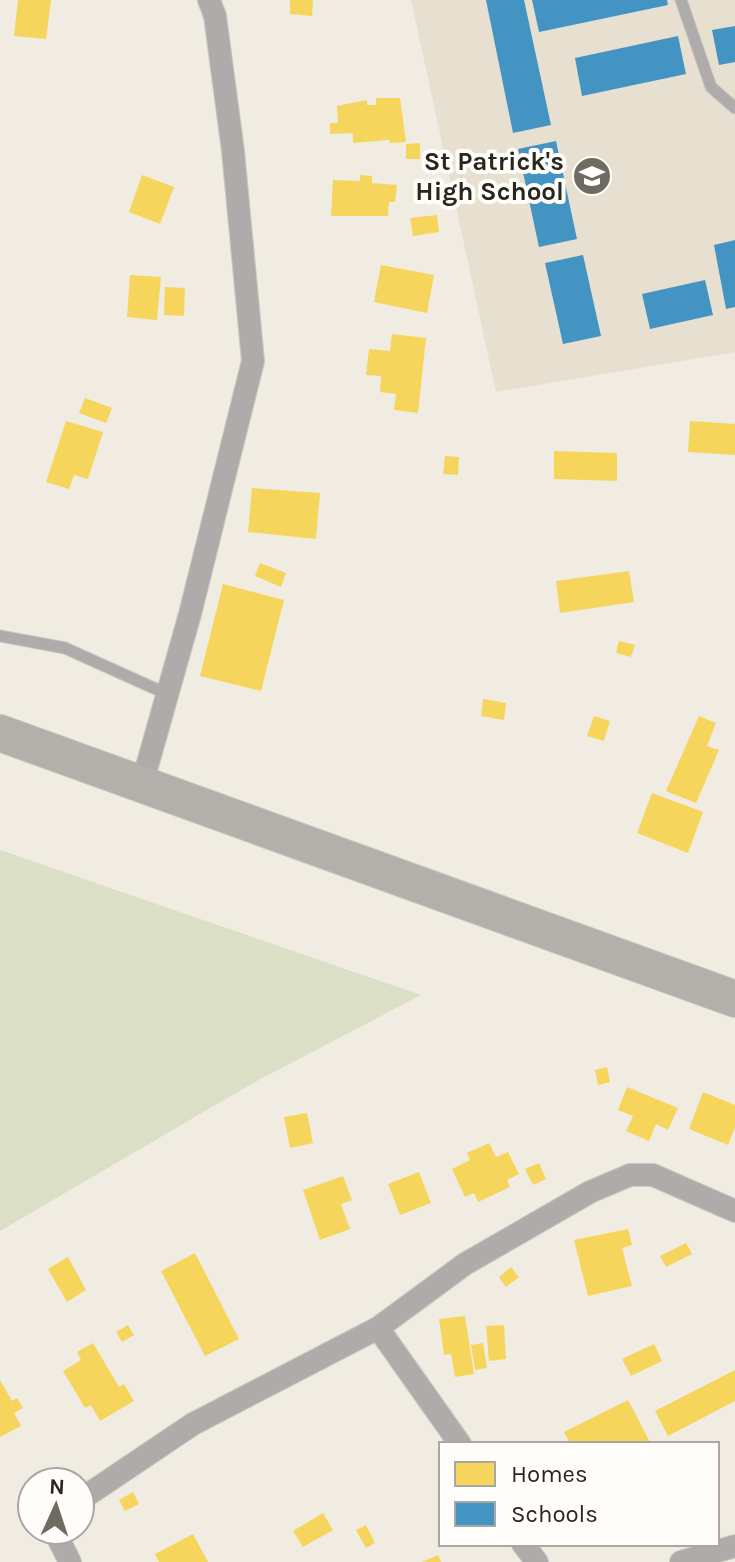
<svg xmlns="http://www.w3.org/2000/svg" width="735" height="1562" viewBox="0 0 735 1562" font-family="Karla,sans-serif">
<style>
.education{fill:#e7e0d1}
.green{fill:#dbdfc6}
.homes{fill:#f6d55c}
.schools{fill:#4393c3}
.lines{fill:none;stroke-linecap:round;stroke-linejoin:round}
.service-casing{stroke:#cbc8c0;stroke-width:13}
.minor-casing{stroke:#cbc8c0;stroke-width:24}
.primary-casing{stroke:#cbc8c0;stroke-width:38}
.service{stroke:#afabaa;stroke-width:11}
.minor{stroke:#afabaa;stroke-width:22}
.primary{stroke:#b3afab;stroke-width:36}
.labels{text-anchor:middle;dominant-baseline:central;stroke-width:8;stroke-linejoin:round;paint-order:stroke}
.poi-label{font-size:26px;font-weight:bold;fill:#29261f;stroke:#fefdf9;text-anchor:end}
</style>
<rect width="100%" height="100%" fill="#f0ece2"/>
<!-- education -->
<polygon class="education" points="411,0 735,0 735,352 496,392"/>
<!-- green -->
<polygon class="green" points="0,850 421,995 253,1083 0,1231"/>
<!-- homes -->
<g class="homes">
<polygon points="18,0 51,0 46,39 14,36"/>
<polygon points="290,0 313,0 312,16 290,14"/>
<polygon points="376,98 400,98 406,142 390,143 389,140 353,143 353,133 330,134 330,123 338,123 337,106 367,100 367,105 376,105"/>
<polygon points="420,143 420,159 406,159 406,144"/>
<polygon points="142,175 174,187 160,224 129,212"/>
<polygon points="360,175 372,176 372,183 397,185 395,202 389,202 388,216 331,216 333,180 360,181"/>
<polygon points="437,215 439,232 413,236 410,218"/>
<polygon points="381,265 434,275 427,313 374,302"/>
<polygon points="130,275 161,277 157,320 127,317"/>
<polygon points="165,287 185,288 184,316 164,315"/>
<polygon points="392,334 426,338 418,413 394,410 396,394 380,392 381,376 366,375 369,349 390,351"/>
<polygon points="85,398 112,408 106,423 79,413"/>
<polygon points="66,421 103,432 88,479 74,475 69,489 46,482"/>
<polygon points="690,421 735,424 735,455 688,452"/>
<polygon points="554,451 617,453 617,481 554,479"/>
<polygon points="445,456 459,457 458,475 443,474"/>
<polygon points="252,488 320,493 316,539 248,532"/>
<polygon points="260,563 286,573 281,587 255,576"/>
<polygon points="629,571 634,602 560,613 556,581"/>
<polygon points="223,584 284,600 261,691 200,676"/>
<polygon points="619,641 635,645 631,657 616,653"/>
<polygon points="483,699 506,703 504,720 481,716"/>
<polygon points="594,716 610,721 604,741 587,736"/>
<polygon points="699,716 716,723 707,746 719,750 696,803 666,791"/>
<polygon points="652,793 703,812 688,853 637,833"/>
<polygon points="607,1067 610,1082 598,1085 595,1070"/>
<polygon points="627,1087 678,1108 668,1130 656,1124 649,1141 626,1131 633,1116 618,1110"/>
<polygon points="703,1092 735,1105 735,1127 728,1145 689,1129"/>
<polygon points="307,1113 313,1143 290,1148 284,1117"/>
<polygon points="489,1143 496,1157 508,1152 519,1174 507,1180 510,1187 478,1202 474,1193 465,1197 452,1169 470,1160 467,1153"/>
<polygon points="539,1163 546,1179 533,1185 525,1169"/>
<polygon points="419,1172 431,1203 400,1215 388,1184"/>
<polygon points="343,1176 352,1200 341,1204 350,1229 320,1240 303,1190"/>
<polygon points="628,1229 632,1245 622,1248 632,1286 588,1296 574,1240"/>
<polygon points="686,1243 692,1254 666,1267 660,1256"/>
<polygon points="195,1253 239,1339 205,1356 161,1271"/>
<polygon points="68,1257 86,1290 67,1302 48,1269"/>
<polygon points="511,1267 519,1277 506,1287 499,1277"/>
<polygon points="465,1316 474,1374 455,1377 451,1354 444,1355 439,1319"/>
<polygon points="128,1325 134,1335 122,1342 116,1332"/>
<polygon points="504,1325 506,1359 489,1361 486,1326"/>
<polygon points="93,1343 119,1387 124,1384 134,1401 100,1421 91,1405 85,1408 63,1371 81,1360 77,1352"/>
<polygon points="483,1343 487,1368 475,1370 471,1345"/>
<polygon points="654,1344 662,1361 631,1376 622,1359"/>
<polygon points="735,1370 735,1401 668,1436 655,1411"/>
<polygon points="0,1380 12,1401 17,1398 23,1408 14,1413 21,1426 0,1437"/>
<polygon points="628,1400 651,1444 570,1444 564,1432"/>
<polygon points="133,1492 139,1504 125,1511 119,1500"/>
<polygon points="323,1513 333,1530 303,1547 293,1531"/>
<polygon points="366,1525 375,1543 366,1548 356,1530"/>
<polygon points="193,1534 208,1562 159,1562 155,1554"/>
<polygon points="438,1555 441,1562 422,1562"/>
</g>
<!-- schools -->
<g class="schools">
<polygon points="486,0 524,0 551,125 513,133"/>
<polygon points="532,0 667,0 668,5 539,32"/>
<polygon points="735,26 735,62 719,65 712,30"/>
<polygon points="678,36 686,74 582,96 575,58"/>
<polygon points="556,141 577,239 539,247 518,149"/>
<polygon points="735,240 735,307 726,309 714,245"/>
<polygon points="583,255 601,336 563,344 545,263"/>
<polygon points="705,280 713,315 650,329 642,294"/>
</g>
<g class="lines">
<defs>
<g id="service">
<polyline points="681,0 711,87 735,108"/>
<polyline points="0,636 65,648 167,694"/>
</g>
<g id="minor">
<polyline points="142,784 190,614 253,361 233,151 215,16 209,0"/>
<polyline points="378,1328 460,1444"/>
<polyline points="80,1500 193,1424 378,1328 465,1264 590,1192 630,1175 653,1175 735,1211"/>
<polyline points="54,1530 70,1562"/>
<polyline points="523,1544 537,1562"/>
<polyline points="681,1562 735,1546"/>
</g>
<polyline id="primary" points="0,733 735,999"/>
</defs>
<!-- service casing -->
<use href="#service" class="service-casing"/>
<!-- minor casing -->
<use href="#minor" class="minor-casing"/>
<!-- primary casing -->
<use href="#primary" class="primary-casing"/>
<!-- service -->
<use href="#service" class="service"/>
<!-- minor -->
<use href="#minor" class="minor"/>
<!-- primary -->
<use href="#primary" class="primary"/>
</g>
<!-- icons -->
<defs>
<symbol id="school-disc" viewBox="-11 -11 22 22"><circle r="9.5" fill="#6f6b63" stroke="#fefdf9"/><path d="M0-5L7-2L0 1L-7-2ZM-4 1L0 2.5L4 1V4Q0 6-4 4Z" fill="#fff"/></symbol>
</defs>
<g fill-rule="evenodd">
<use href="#school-disc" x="570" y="154" width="44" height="44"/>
</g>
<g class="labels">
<!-- poi labels -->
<g class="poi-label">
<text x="564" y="161">St Patrick's<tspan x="564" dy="30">High School</tspan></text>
</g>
</g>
<!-- legend -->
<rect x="439" y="1442" width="280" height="104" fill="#fefdf9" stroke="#a9a7a2" stroke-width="2"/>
<rect x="455" y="1462" width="40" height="24" fill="#f6d55c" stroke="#a9a7a2" stroke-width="2"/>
<text x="511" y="1482" font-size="24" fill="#29261f">Homes</text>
<rect x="455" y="1502" width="40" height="24" fill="#4393c3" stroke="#a9a7a2" stroke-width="2"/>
<text x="511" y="1522" font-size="24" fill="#29261f">Schools</text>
<!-- north arrow -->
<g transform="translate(56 1506) rotate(3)"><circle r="38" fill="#fefdf9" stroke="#a9a7a2" stroke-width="2"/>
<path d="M0-6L14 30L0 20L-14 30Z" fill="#6f6b63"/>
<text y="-12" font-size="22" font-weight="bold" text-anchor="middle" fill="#29261f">N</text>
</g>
</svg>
